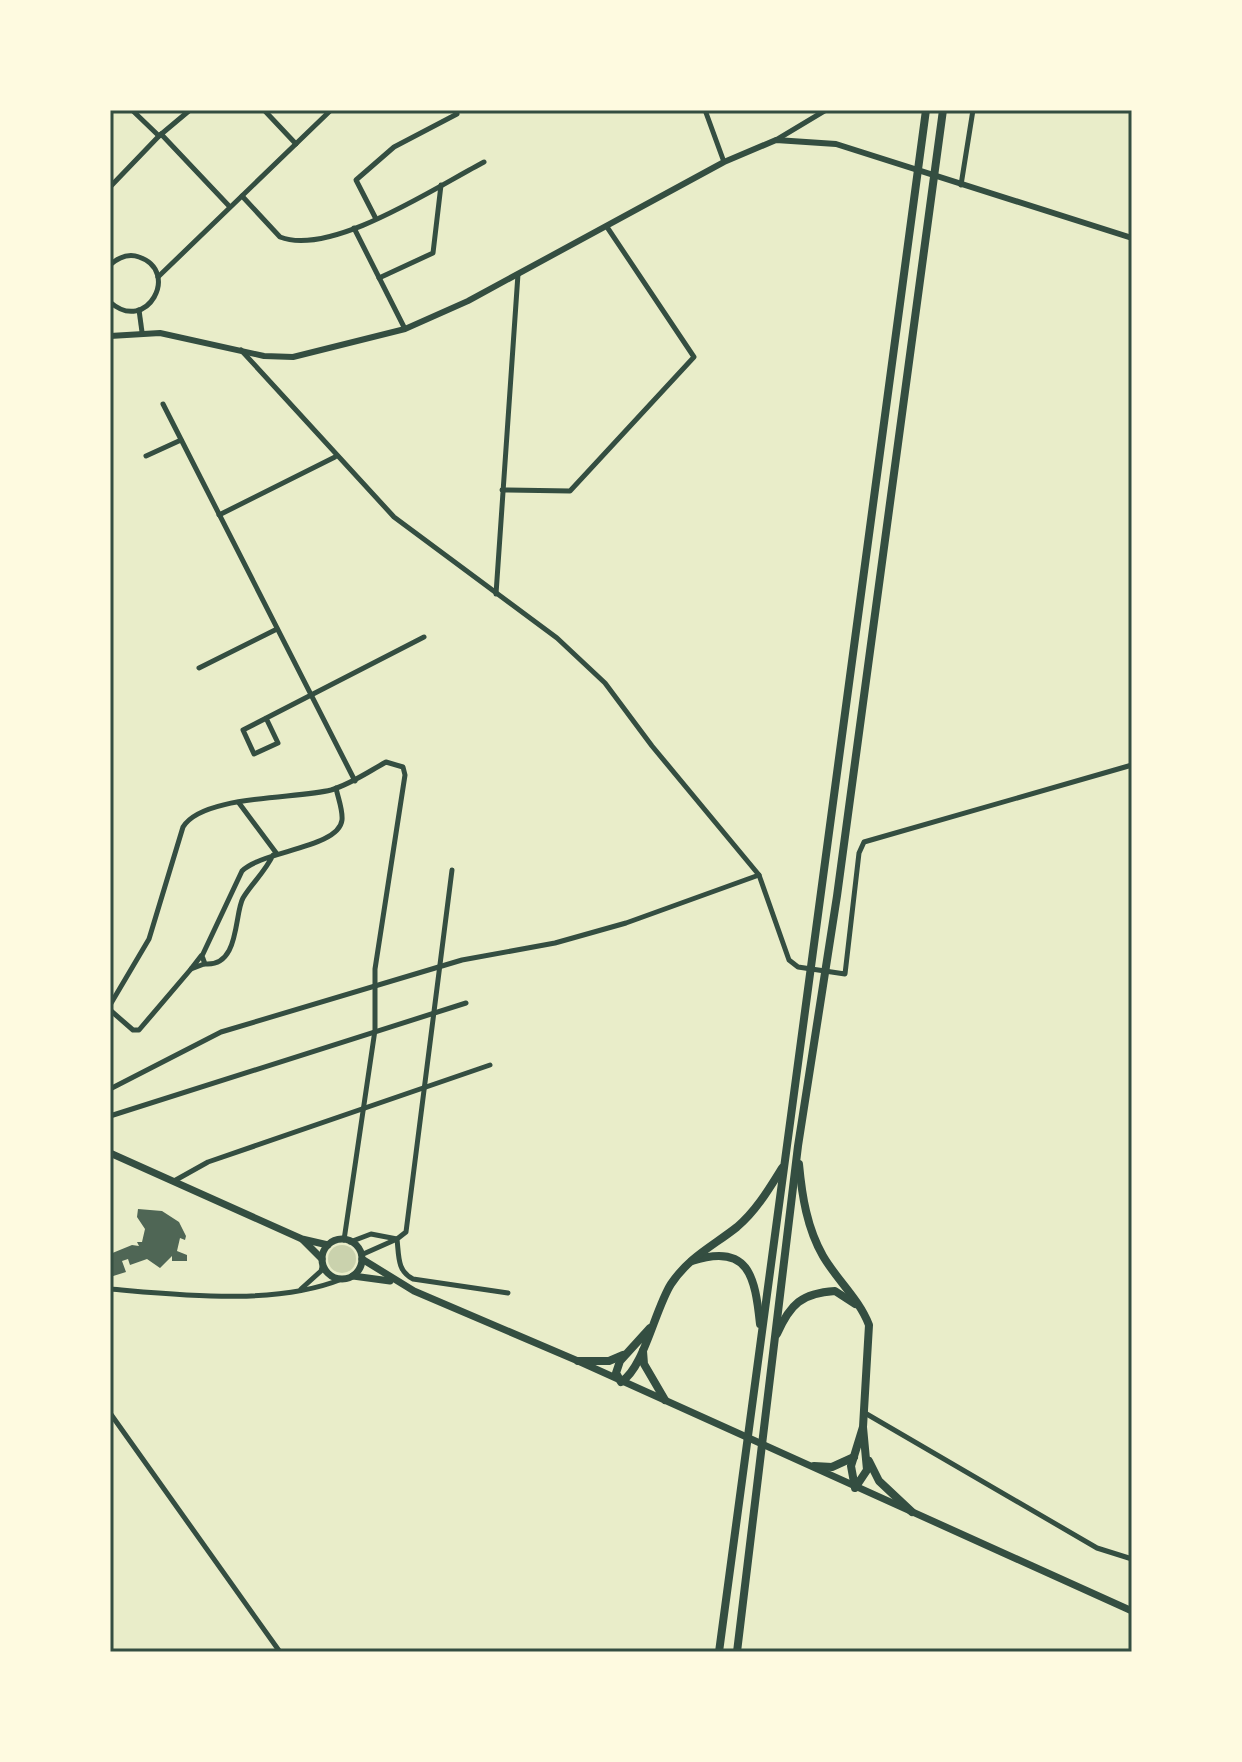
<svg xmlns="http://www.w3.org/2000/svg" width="1242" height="1762" viewBox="0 0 1242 1762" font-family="'PT Sans Narrow',sans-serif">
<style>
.green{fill:#cad2ad}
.building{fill:#4f6655}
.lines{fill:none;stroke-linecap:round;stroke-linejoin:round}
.minor{stroke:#344e41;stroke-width:5}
.tertiary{stroke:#344e41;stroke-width:6}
.secondary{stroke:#344e41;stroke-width:7}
.trunk{stroke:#344e41;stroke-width:8}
.neatline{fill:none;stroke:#344e41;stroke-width:3}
</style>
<rect width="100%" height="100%" fill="#e9edc9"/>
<!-- green -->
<circle class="green" cx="342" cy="1259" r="14"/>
<!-- building -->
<polygon class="building" points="138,1209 162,1211 179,1222 186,1236 185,1240 180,1238 177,1251 187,1255 187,1261 172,1261 172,1256 160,1268 147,1259 130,1265 128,1259 122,1261 126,1272 110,1277 110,1254 132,1245 139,1246 137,1242 142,1242 145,1229 137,1217"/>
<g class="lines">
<!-- minor -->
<g class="minor">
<polyline points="132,110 159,136"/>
<polyline points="264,110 296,144"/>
<polyline points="705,110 724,162"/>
<polyline points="161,134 230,207"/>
<polyline points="776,140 826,110"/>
<polyline points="961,185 973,110"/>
<polyline points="110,187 159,136 190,110"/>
<path d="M242 196 280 237C331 257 436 187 484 162"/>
<polyline points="375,217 356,180 394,147 457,114"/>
<polyline points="354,228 405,329"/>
<path d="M110 265C119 257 128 253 139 257 181 271 147 335 110 302"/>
<polyline points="158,277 331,110"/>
<polyline points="379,278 433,253 441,185"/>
<polyline points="139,310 142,332"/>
<polyline points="241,350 394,517 557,638 605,683 652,746 759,875 789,960 798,967 845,974 859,853 864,842 1132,765"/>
<polyline points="163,404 355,781"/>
<polyline points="146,456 181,440"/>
<polyline points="502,490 570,491 694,357 607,227"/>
<polyline points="219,515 335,457"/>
<polyline points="496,594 518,274"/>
<polyline points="199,668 277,629"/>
<path d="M266 718 278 743 254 754 243 730C303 699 364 668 424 637"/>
<polyline points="239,803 277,854"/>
<path d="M273 855C265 872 252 883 243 898 234 914 240 967 205 964L202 956 242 871C261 851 339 848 342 820 343 810 338 798 336 788"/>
<path d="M452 870 406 1232 397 1239C399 1256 397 1271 413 1279L508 1293"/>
<polyline points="201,956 191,969 204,964"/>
<path d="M110 1005 149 939 183 827C202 795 296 799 331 790 351 784 368 772 386 762L403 767 405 775 375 969V1030L344 1240"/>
<polyline points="110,1010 133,1030 139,1030 191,969"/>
<polyline points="110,1089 221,1032 462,960 555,943 626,923 759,875"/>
<polyline points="110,1116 466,1003"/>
<polyline points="174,1181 208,1162 490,1065"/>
<polyline points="350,1242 371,1234 397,1239 361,1255"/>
<path d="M110 1289C181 1295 275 1306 342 1279"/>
<polyline points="301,1289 321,1271 323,1263"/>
<polyline points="110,1413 280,1652"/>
<polyline points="865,1413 1097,1548 1132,1559"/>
</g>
<!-- tertiary -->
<polyline class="tertiary" points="110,336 160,333 264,356 293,357 405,329 468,301 724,162 776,140 836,144 1132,238"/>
<!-- secondary -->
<g class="secondary">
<polyline points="110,1153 302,1239 328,1245"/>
<circle cx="342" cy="1259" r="20"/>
<polyline points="303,1240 322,1259"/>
<polyline points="362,1259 414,1291 578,1361 1132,1611"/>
<polyline points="353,1276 390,1281"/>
</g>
<!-- trunk -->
<g class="trunk">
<path d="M799 1164C802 1196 807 1228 823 1256 837 1280 859 1299 869 1325L863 1427 851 1466 855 1488 867 1470 863 1427"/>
<path d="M692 1261C749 1242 755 1277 760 1324"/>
<path d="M650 1328 620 1361 616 1373 621 1382C644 1368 655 1309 671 1284 689 1257 713 1246 737 1227 756 1211 769 1189 782 1168"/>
<path d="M777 1334C790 1304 802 1293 835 1291L855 1304"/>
<polyline points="643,1351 644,1364 665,1400"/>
<polyline points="578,1361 609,1361 623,1355"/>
<polyline points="869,1461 879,1481 912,1512"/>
<polyline points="814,1466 832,1467 854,1457"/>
<polyline points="719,1652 926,110"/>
<polyline points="737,1652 798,1146 837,896 943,110"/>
</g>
</g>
<!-- border -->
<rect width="1242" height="1762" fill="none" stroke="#fefae0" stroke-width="224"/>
<rect x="112" y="112" width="1018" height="1538" class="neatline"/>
</svg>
